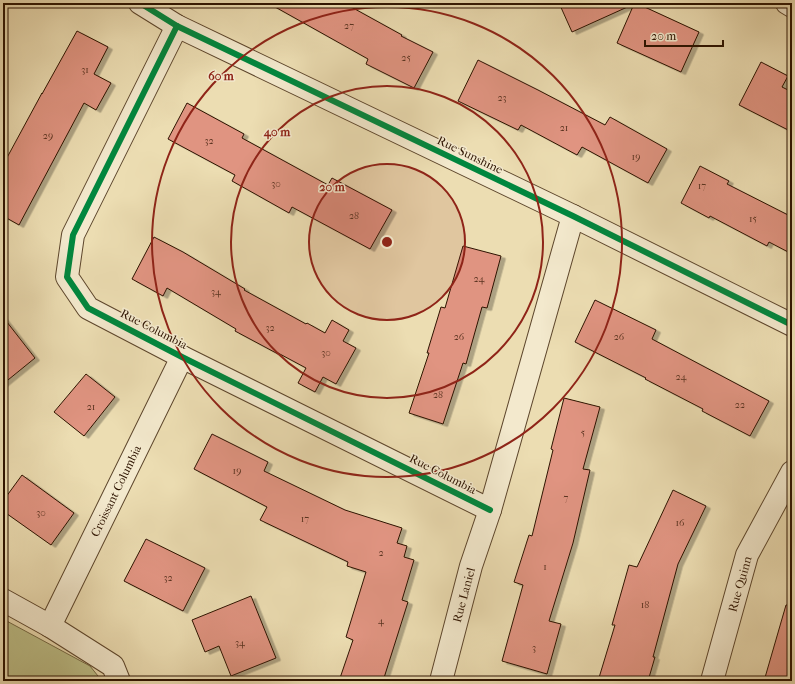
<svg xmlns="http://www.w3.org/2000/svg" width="795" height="684" viewBox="0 0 795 684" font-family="'IM FELL French Canon',serif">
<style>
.green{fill:#bdbf88;stroke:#756944}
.building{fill:#e09481;stroke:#2d1300;filter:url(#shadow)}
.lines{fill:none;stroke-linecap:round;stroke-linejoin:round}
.minor-casing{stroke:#5d462c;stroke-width:24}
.minor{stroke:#f3e9cd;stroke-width:22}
.cycleway-casing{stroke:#f3e9cd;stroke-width:8}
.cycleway{stroke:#00873e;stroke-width:6}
.ring{fill:none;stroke:#8f2418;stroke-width:2}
.labels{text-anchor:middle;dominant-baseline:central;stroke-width:3;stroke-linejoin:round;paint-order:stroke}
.number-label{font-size:10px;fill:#5a3320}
.street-label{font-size:12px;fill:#2d1300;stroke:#f3e9cd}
.centre{fill:#8f2418;stroke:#f3e9cd;stroke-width:2}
.ring-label{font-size:12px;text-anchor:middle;font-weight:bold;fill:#8f2418;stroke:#f3e9cd;stroke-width:3;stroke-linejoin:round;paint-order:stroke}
</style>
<defs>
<filter id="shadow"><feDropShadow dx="4.5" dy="2.5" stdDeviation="0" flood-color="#0004"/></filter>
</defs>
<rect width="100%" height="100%" fill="#ecddb2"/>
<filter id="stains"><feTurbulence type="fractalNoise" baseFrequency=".005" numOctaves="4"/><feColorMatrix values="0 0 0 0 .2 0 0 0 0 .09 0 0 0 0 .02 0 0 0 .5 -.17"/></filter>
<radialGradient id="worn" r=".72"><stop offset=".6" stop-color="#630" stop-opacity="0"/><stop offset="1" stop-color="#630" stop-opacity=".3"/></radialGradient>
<!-- green -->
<polygon class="green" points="3,619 90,666 102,681 3,681"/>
<!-- building -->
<g class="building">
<polygon points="268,3 344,3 402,35 401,36 433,52 414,88 366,64 368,59"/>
<polygon points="559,3 636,3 699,32 681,72 617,43 634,4 572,32"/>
<polygon points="77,31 108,47 94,74 111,83 96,110 84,103 19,225 3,216 3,165 42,93 42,94"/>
<polygon points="478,60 538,90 605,125 610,117 667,149 648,183 582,147 577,155 521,125 518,130 458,101"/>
<polygon points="761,62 788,76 782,87 792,92 792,132 739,105"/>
<polygon points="187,103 244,134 242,138 328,185 332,178 392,210 370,249 292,207 289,213 232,181 235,175 168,139"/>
<polygon points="700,166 729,181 727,184 792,217 792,254 769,242 767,246 710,216 709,218 681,203"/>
<polygon points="154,237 183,252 245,289 244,290 306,324 307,323 325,333 332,320 349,330 343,341 356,348 336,384 323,377 315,392 298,383 306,368 278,353 278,354 235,331 236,329 167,288 163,296 132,279"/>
<polygon points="463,246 501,256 487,308 482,307 466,364 463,363 443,424 409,413 429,353 427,353 441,307 445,308"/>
<polygon points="595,300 656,330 652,339 769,401 750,436 702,411 703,409 645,379 646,378 575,342"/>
<polygon points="3,317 35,358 3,384"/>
<polygon points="86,374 115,397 84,436 54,412"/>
<polygon points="564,398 600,407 583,469 590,470 573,543 549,621 561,624 547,674 502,661 523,585 514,582 529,535 532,536 553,450 551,449"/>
<polygon points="212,434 268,462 264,471 345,510 402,528 397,543 407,546 404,557 414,560 402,600 408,602 383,681 339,681 353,640 346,637 366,572 347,566 348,562 260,520 267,507 194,469"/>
<polygon points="22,475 74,513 51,545 3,511 3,501"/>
<polygon points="673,490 706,506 678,564 653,657 655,657 648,681 598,681 615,625 612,625 629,565 637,567"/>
<polygon points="146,539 205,568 183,611 124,581"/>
<polygon points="251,596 276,658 231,676 219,646 205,652 192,620"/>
<polygon points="786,605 792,605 792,681 764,681"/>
</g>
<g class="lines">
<defs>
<g id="minor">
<polyline points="140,3 177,26 573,216 792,325"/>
<polyline points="787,3 792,6"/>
<polyline points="177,26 73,235 67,277 88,308 182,357 490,510"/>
<polyline points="3,600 50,626 113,666 119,681"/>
<polyline points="50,626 182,357"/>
<polyline points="441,681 471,566 490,510 573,216"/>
<polyline points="712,681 747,555 792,472"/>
</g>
</defs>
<!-- minor casing -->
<use href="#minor" class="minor-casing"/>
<!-- minor -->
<use href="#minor" class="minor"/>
<defs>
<g id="cycleway">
<polyline points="140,3 177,26 573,216 792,325"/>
<polyline points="177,26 73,235 67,277 88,308 182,357 490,510"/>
</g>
</defs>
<!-- cycleway casing -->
<use href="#cycleway" class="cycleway-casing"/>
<!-- cycleway -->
<use href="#cycleway" class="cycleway"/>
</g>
<!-- distance rings -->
<circle cx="387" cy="242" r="78" fill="#8f2418" fill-opacity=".12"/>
<g class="ring">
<circle cx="387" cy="242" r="78"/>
<circle cx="387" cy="242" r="156"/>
<circle cx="387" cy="242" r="235"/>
</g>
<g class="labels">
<!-- number labels -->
<g class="number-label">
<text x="349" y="26">27</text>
<text x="406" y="58">25</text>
<text x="85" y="70">31</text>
<text x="502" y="98">23</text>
<text x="564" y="128">21</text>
<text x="48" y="136">29</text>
<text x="209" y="141">32</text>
<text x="636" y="157">19</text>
<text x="276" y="184">30</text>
<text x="702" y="186">17</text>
<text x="354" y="216">28</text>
<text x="753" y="219">15</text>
<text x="479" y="279">24</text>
<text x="216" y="292">34</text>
<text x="270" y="328">32</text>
<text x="459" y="337">26</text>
<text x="619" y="337">26</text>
<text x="326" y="353">30</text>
<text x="681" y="377">24</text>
<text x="438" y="395">28</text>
<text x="740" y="405">22</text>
<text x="91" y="407">21</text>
<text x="583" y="433">5</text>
<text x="237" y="471">19</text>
<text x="566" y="498">7</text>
<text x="41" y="513">30</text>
<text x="305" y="519">17</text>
<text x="680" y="523">16</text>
<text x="381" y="553">2</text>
<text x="545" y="567">1</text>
<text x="168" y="578">32</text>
<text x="645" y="605">18</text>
<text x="381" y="621">4</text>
<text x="240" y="643">34</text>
<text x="534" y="648">3</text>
</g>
<!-- street labels -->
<g class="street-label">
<text transform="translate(470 155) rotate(26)">Rue Sunshine</text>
<text transform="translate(154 329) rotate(27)">Rue Columbia</text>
<text transform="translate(443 474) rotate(27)">Rue Columbia</text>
<text transform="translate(116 491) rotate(-64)">Croissant Columbia</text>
<text transform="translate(740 584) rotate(-74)">Rue Quinn</text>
<text transform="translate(464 595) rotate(-75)">Rue Laniel</text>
</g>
</g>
<circle cx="387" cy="242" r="6" class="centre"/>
<g class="ring-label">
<text x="221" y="80">60 m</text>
<text x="277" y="136">40 m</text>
<text x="332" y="191">20 m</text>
</g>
<!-- margin -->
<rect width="795" height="684" fill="none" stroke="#ecddb2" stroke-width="16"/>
<rect x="4" y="4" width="787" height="676" fill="none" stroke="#2d1300" stroke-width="2"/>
<rect x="8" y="8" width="779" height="668" fill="none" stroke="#2d1300"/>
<!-- scale -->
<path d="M645 40v6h78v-6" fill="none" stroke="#2d1300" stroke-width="2"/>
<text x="651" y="40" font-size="12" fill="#2d1300" stroke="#f3e9cd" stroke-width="3" paint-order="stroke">20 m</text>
<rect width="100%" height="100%" filter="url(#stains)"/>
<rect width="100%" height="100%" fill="url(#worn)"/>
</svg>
